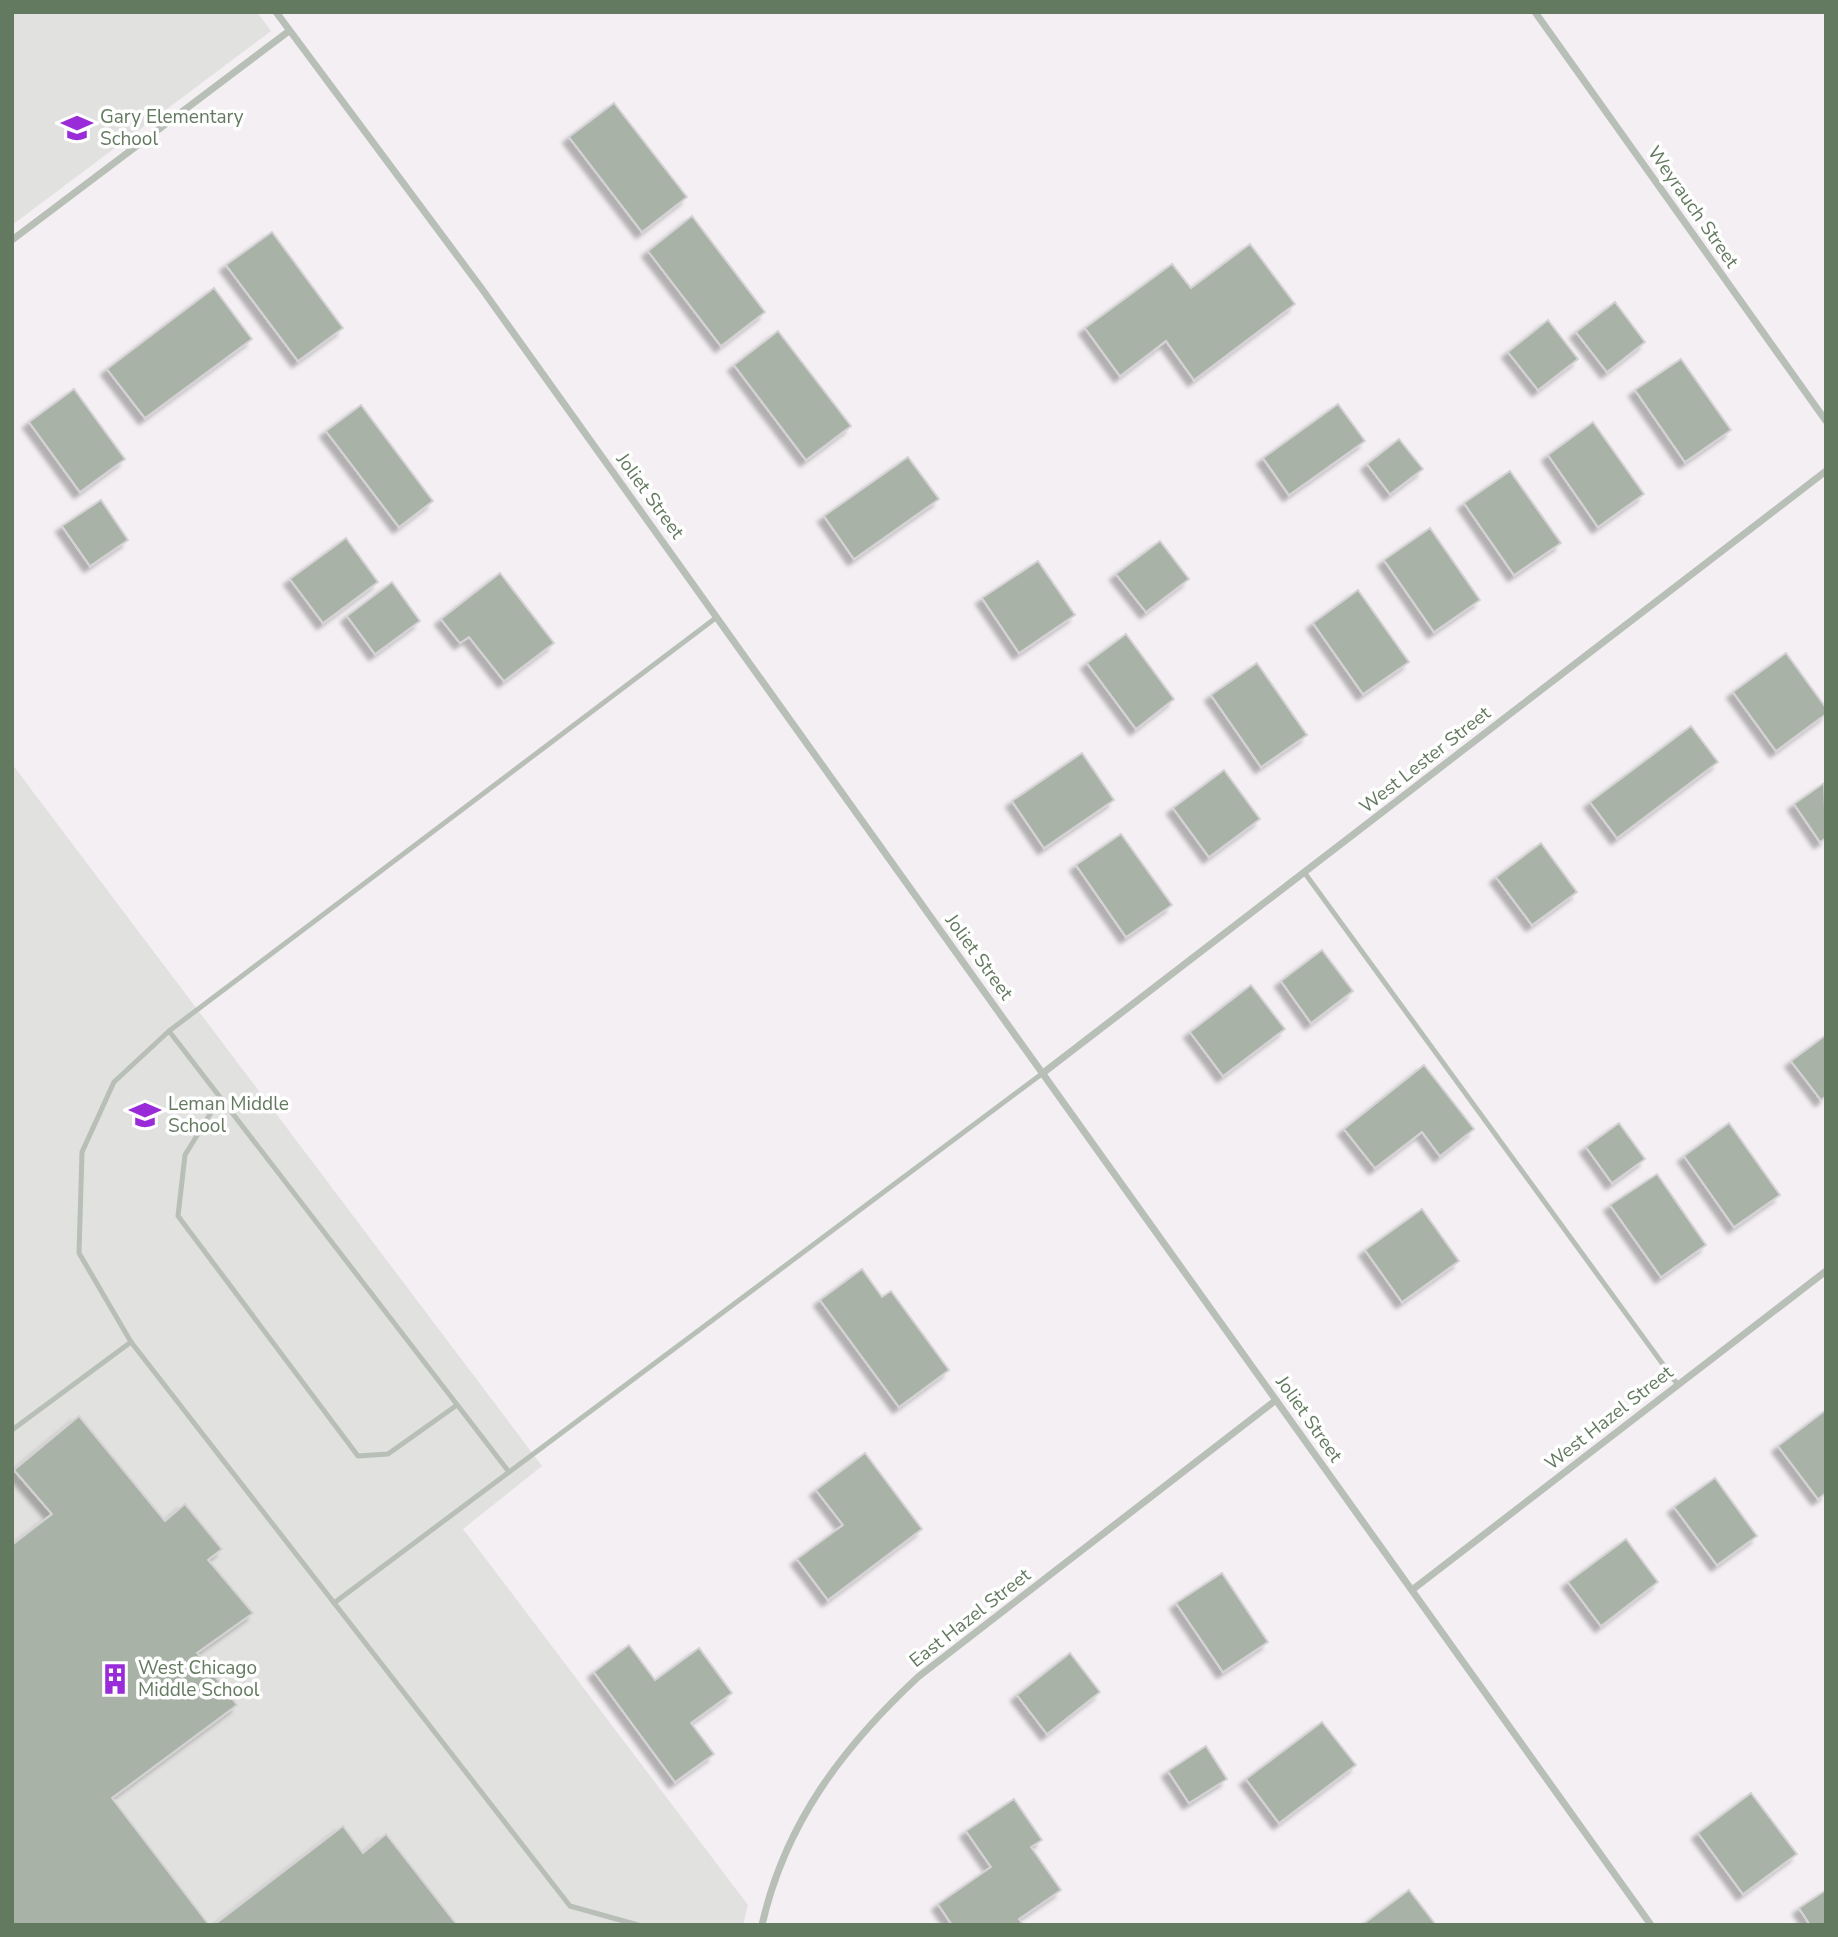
<svg xmlns="http://www.w3.org/2000/svg" width="1838" height="1937" viewBox="0 0 1838 1937" font-family="'Nunito Sans',sans-serif">
<style>
.built{fill:#e1e1e0}
.building{fill:#a8b2a6;stroke:#d4d2d4;stroke-width:2;filter:url(#shadow)}
.lines{fill:none;stroke-linecap:round;stroke-linejoin:round}
.service{stroke:#b8bfb7;stroke-width:5}
.minor{stroke:#b8bfb7;stroke-width:7}
.labels{text-anchor:middle;dominant-baseline:central;stroke-width:7;stroke-linejoin:round;paint-order:stroke}
.poi-label{font-size:19px;fill:#647a60;stroke:#fff;text-anchor:start}
.street-label{font-size:19px;fill:#647a60;stroke:#fff}
</style>
<defs>
<filter id="shadow"><feDropShadow dx="-6" dy="6" stdDeviation="2" flood-color="#0004"/></filter>
</defs>
<rect width="100%" height="100%" fill="#f3eff2"/>
<!-- built -->
<g class="built">
<polygon points="12,12 257,12 271,31 12,225"/>
<polygon points="12,764 542,1466 463,1529 748,1905 743,1925 12,1925"/>
</g>
<!-- building -->
<g class="building">
<polygon points="614,103 687,197 642,232 569,137"/>
<polygon points="692,216 765,312 721,346 648,251"/>
<polygon points="272,232 343,328 298,361 226,265"/>
<polygon points="1250,244 1295,304 1194,380 1166,341 1120,376 1085,328 1172,264 1191,288"/>
<polygon points="214,288 252,339 145,418 107,369"/>
<polygon points="1615,302 1645,342 1607,372 1576,332"/>
<polygon points="1548,320 1578,359 1538,390 1508,352"/>
<polygon points="778,331 851,426 806,460 734,365"/>
<polygon points="1681,359 1731,430 1685,462 1635,390"/>
<polygon points="74,389 125,459 80,492 29,422"/>
<polygon points="1338,404 1365,441 1289,495 1263,458"/>
<polygon points="361,405 433,501 399,527 326,431"/>
<polygon points="1593,422 1644,494 1598,527 1548,455"/>
<polygon points="1399,439 1423,469 1390,494 1367,464"/>
<polygon points="908,457 939,499 854,559 824,516"/>
<polygon points="1510,471 1561,543 1514,575 1464,503"/>
<polygon points="101,500 128,540 90,566 62,526"/>
<polygon points="1430,528 1480,600 1434,632 1384,560"/>
<polygon points="346,538 378,582 323,623 290,579"/>
<polygon points="1160,541 1189,579 1146,612 1116,574"/>
<polygon points="1038,561 1075,615 1019,653 982,598"/>
<polygon points="500,573 554,643 504,681 469,637 460,643 441,619"/>
<polygon points="392,582 420,621 375,654 347,616"/>
<polygon points="1358,590 1409,662 1363,694 1313,623"/>
<polygon points="1126,634 1174,699 1136,729 1087,663"/>
<polygon points="1786,653 1826,708 1826,714 1776,751 1733,692"/>
<polygon points="1257,663 1307,735 1261,767 1211,695"/>
<polygon points="1691,726 1718,762 1617,838 1590,802"/>
<polygon points="1082,753 1114,800 1044,848 1012,801"/>
<polygon points="1224,770 1260,819 1209,857 1173,808"/>
<polygon points="1824,783 1826,838 1820,842 1794,804"/>
<polygon points="1121,834 1172,905 1126,937 1076,865"/>
<polygon points="1541,843 1577,892 1532,925 1496,877"/>
<polygon points="1322,950 1353,991 1311,1023 1281,981"/>
<polygon points="1251,985 1285,1029 1223,1076 1190,1032"/>
<polygon points="1826,1035 1826,1096 1821,1100 1791,1061"/>
<polygon points="1424,1065 1474,1129 1440,1156 1422,1132 1375,1168 1344,1129"/>
<polygon points="1619,1123 1645,1159 1612,1183 1586,1147"/>
<polygon points="1729,1123 1780,1195 1734,1227 1684,1156"/>
<polygon points="1657,1174 1706,1245 1661,1277 1610,1205"/>
<polygon points="1422,1209 1459,1261 1402,1302 1365,1250"/>
<polygon points="862,1269 882,1297 891,1291 949,1370 899,1407 820,1300"/>
<polygon points="1826,1410 1826,1493 1818,1499 1778,1446"/>
<polygon points="79,1416 165,1521 185,1504 222,1549 208,1560 253,1613 197,1653 237,1705 112,1798 209,1925 12,1925 12,1545 52,1514 14,1470"/>
<polygon points="865,1453 922,1529 828,1600 797,1559 843,1525 816,1490"/>
<polygon points="1715,1478 1757,1536 1717,1565 1674,1507"/>
<polygon points="1626,1539 1658,1582 1601,1626 1568,1582"/>
<polygon points="1222,1573 1268,1642 1223,1672 1176,1603"/>
<polygon points="629,1645 655,1680 699,1648 732,1693 691,1723 714,1754 675,1782 594,1672"/>
<polygon points="1070,1653 1100,1692 1047,1734 1017,1695"/>
<polygon points="1322,1722 1356,1765 1279,1823 1246,1779"/>
<polygon points="1206,1746 1227,1779 1189,1803 1168,1771"/>
<polygon points="1751,1793 1797,1854 1743,1894 1698,1833"/>
<polygon points="1014,1799 1042,1840 1031,1847 1061,1890 1019,1919 1023,1925 952,1925 938,1904 991,1867 966,1831"/>
<polygon points="343,1826 363,1853 386,1834 457,1925 214,1925"/>
<polygon points="1409,1890 1436,1925 1362,1925"/>
<polygon points="1826,1890 1826,1925 1810,1925 1799,1908"/>
</g>
<g class="lines">
<!-- service -->
<g class="service">
<polyline points="1304,872 1678,1385"/>
<polyline points="169,1031 509,1472"/>
<polyline points="220,1098 185,1155 178,1216 358,1456 388,1454 457,1405"/>
<polyline points="12,1430 131,1342"/>
<polyline points="334,1603 1043,1073"/>
<polyline points="638,1925 570,1906 131,1342 79,1253 82,1152 114,1082 169,1031 717,617"/>
</g>
<!-- minor -->
<g class="minor">
<polyline points="276,12 482,289 1651,1925"/>
<polyline points="1535,12 1826,421"/>
<polyline points="12,240 289,31"/>
<polyline points="1043,1073 1826,471"/>
<polyline points="1412,1590 1826,1271"/>
<path d="M762 1925C785 1823 843 1747 918 1677L1276 1400"/>
</g>
</g>
<!-- icons -->
<defs>
<symbol id="school-bare" viewBox="-9 -9 18 18"><path d="M0-5L7-2L0 1L-7-2ZM-4 1L0 2.5L4 1V4Q0 6-4 4Z" fill="#992bd8" stroke="#fff" stroke-width="2.5" paint-order="stroke"/></symbol>
<symbol id="building-bare" viewBox="-9 -9 18 18"><path d="M-4-6H4V6H1V3H-1V6H-4ZM-2.5-4.3h1.7v1.8h-1.7ZM.8-4.3h1.7v1.8H.8ZM-2.5-1h1.7V.8h-1.7ZM.8-1h1.7V.8H.8Z" fill="#992bd8" stroke="#fff" stroke-width="2.5" paint-order="stroke"/></symbol>
</defs>
<g fill-rule="evenodd">
<use href="#school-bare" x="55" y="106" width="44" height="44"/>
<use href="#school-bare" x="123" y="1093" width="44" height="44"/>
<use href="#building-bare" x="93" y="1657" width="44" height="44"/>
</g>
<g class="labels">
<!-- poi labels -->
<g class="poi-label">
<text x="100" y="117">Gary Elementary<tspan x="100" dy="22">School</tspan></text>
<text x="168" y="1104">Leman Middle<tspan x="168" dy="22">School</tspan></text>
<text x="138" y="1668">West Chicago<tspan x="138" dy="22">Middle School</tspan></text>
</g>
<!-- street labels -->
<g class="street-label">
<text transform="translate(1693 207) rotate(55)">Weyrauch Street</text>
<text transform="translate(650 496) rotate(54)">Joliet Street</text>
<text transform="translate(1425 760) rotate(-38)">West Lester Street</text>
<text transform="translate(979 957) rotate(54)">Joliet Street</text>
<text transform="translate(1609 1418) rotate(-38)">West Hazel Street</text>
<text transform="translate(1309 1419) rotate(55)">Joliet Street</text>
<text transform="translate(970 1618) rotate(-38)">East Hazel Street</text>
</g>
</g>
<!-- border -->
<rect width="1838" height="1937" fill="none" stroke="#647a60" stroke-width="28"/>
</svg>
